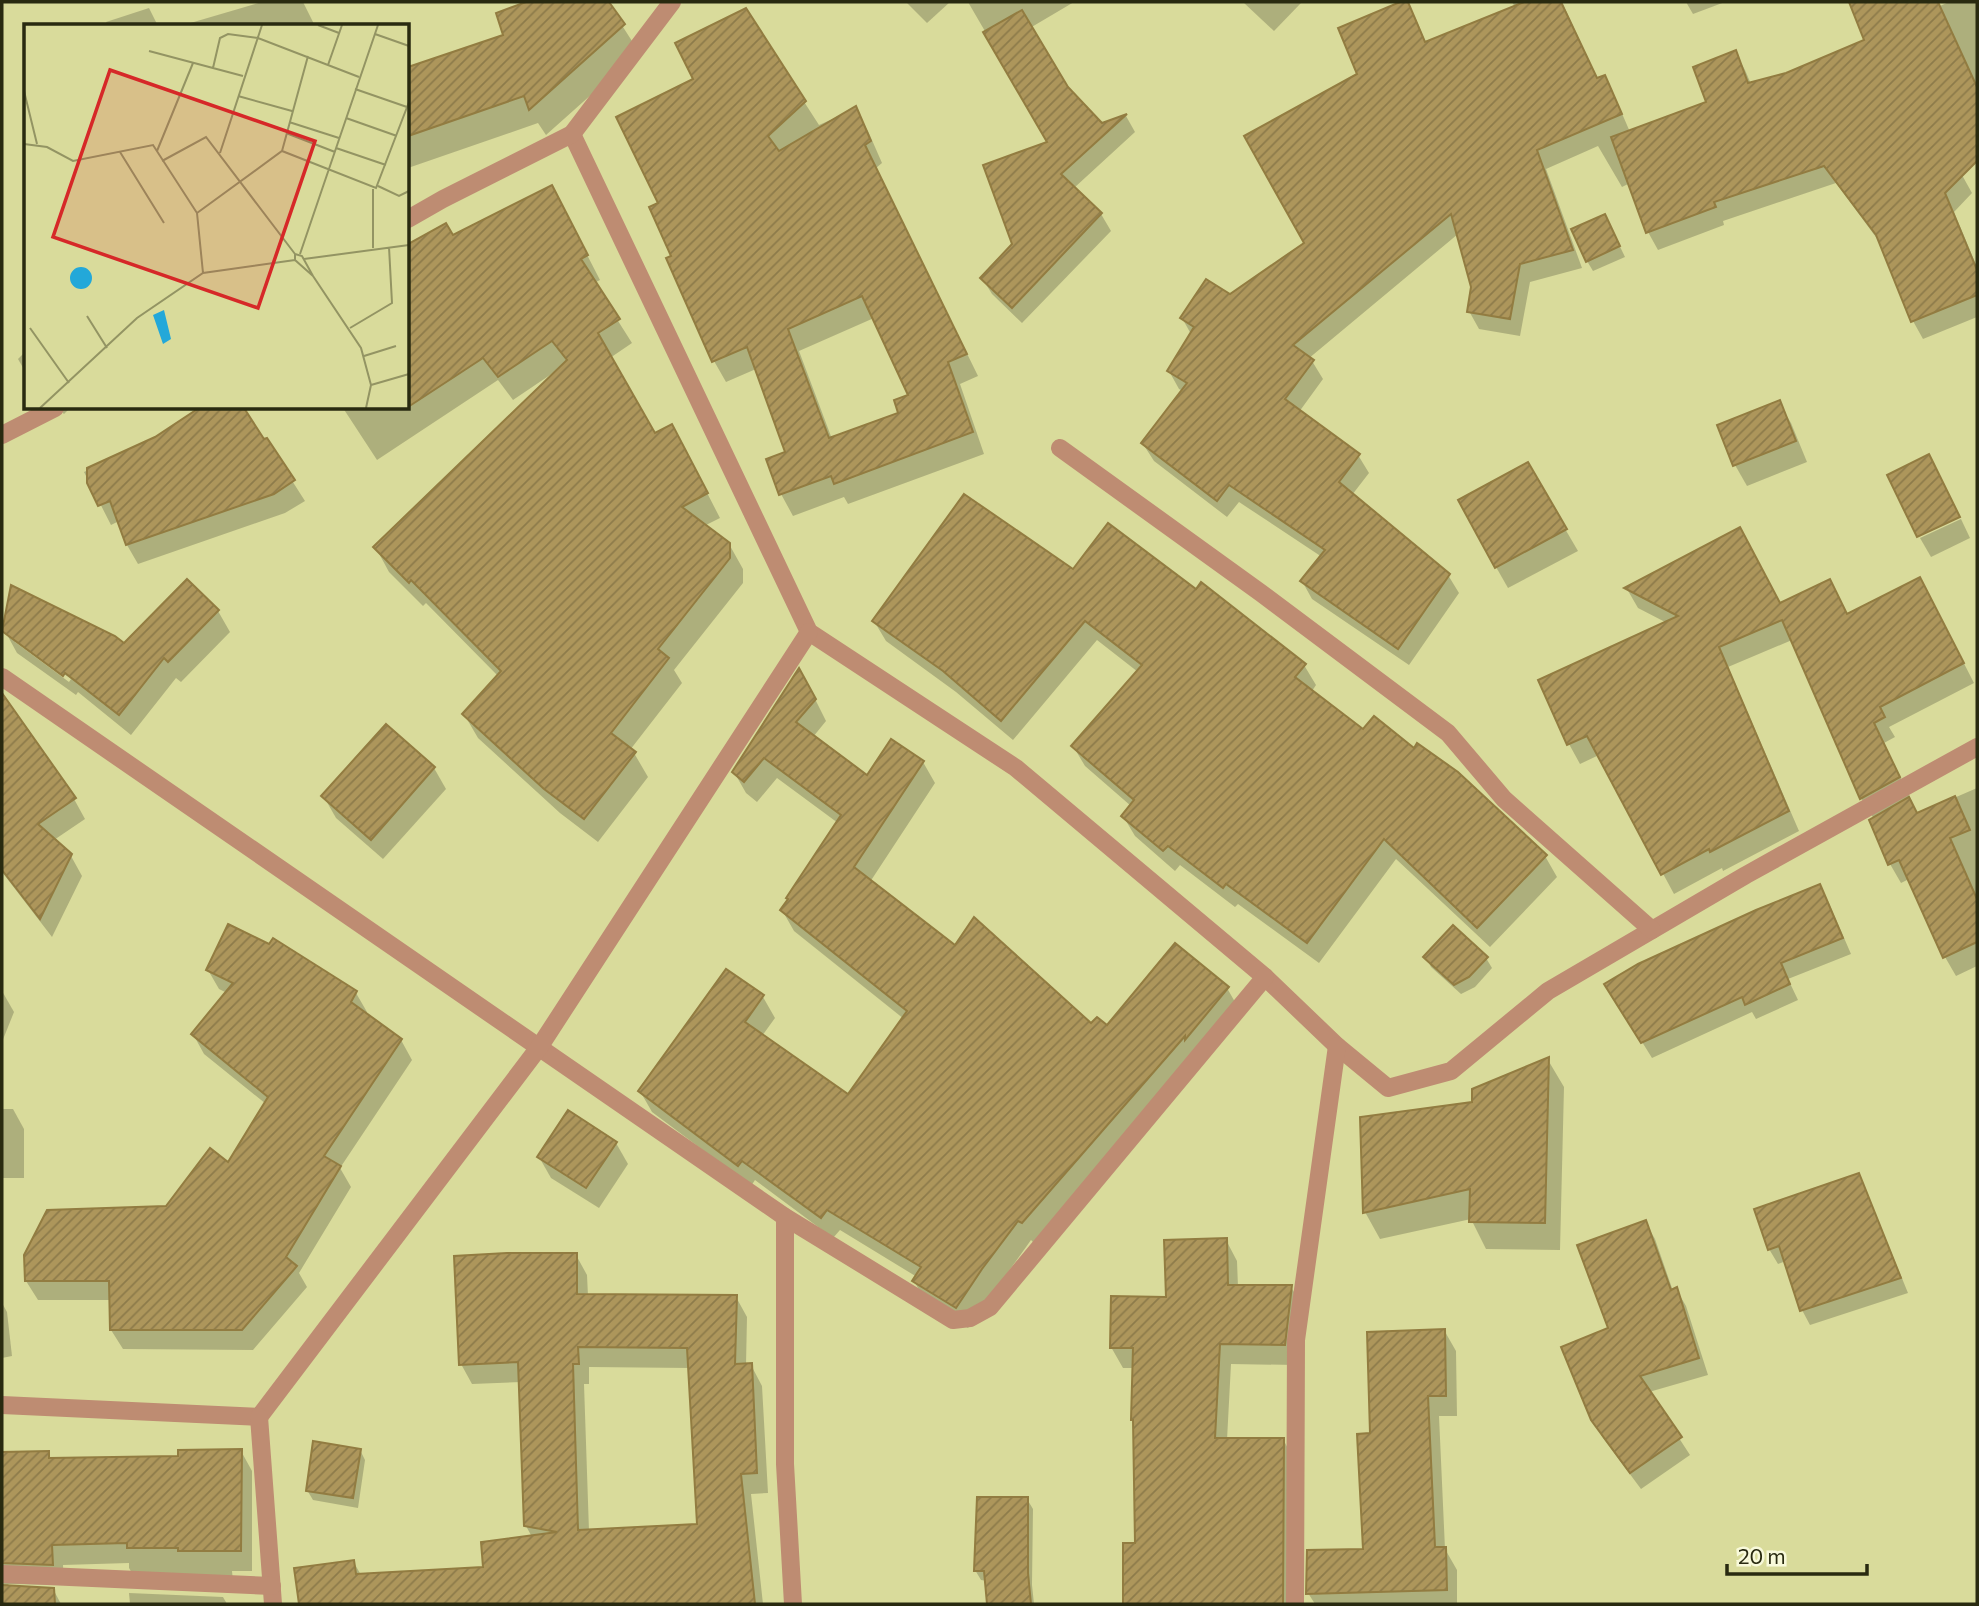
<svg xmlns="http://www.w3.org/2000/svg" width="1979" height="1606" viewBox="0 0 1979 1606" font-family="Commissioner,sans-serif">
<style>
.shadow{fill:#0003;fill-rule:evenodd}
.building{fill:url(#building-hatch);stroke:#927c41;stroke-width:2;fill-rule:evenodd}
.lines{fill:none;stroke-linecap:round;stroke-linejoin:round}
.minor{stroke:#be8c72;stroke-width:18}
.inset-road{fill:none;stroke:#939463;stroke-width:2}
.view{fill:#d62828;fill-opacity:0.15;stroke:#d62828;stroke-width:3.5}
.inset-edge{fill:none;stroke:#292a10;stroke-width:3.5}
</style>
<defs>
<pattern id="building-hatch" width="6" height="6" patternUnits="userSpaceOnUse" patternTransform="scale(1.75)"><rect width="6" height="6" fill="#ad965b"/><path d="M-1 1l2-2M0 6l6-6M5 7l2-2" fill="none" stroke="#8d7b4a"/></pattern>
</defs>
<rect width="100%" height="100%" fill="#d9db9b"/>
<!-- shadow -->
<g class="shadow">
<polygon points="262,2 303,2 315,26 187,26 187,24"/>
<polygon points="531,2 574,2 576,5 580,2 607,2 639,52 546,135 538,123 408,168 408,69 505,36 498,14"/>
<polygon points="906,2 950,2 927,23"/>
<polygon points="968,2 1074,2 1030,28 1067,88 1101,125 1126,116 1135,132 1074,188 1101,214 1111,231 1022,323 992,294 982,278 1014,245 1050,143"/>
<polygon points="1243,2 1302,2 1274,31"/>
<polygon points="1406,2 1416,19 1426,43 1567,95 1512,2 1562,2 1598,80 1604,77 1614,95 1630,132 1708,103 1735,52 1745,70 1751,84 1786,75 1866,41 1851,2 1901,2 1908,20 1949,2 1977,2 1977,142 1975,146 1914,89 1972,193 1954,212 1977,267 1977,317 1923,339 1913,321 1881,244 1836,183 1723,221 1724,225 1658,250 1648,232 1630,183 1622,187 1598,146 1546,169 1582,268 1530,282 1520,336 1479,329 1469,311 1472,287 1458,234 1308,359 1312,361 1323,379 1299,412 1358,455 1369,473 1352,495 1448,575 1459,593 1409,665 1312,599 1302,581 1322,557 1239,502 1227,517 1154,461 1143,444 1183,391 1179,389 1169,371 1191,334 1182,318 1230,296 1306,244 1359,75 1340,29"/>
<polygon points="1686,2 1725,2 1693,14"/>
<polygon points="149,8 158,26 108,26 106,22"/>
<path d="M745 10 819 125 855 109 868 131 882 163 876 168 978 376 960 384 984 454 848 504 844 497 793 516 781 494 787 453 756 369 726 382 714 361 673 257 660 204 695 80ZM874 318 910 396 900 414 832 439 799 351Z"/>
<polygon points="552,187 600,280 594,283 632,343 610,358 655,435 685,450 720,518 704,526 729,544 743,569 743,583 674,670 682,683 630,750 634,753 648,777 598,842 560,813 478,738 464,714 498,676 426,603 423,606 389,572 376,548 554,375 553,373 513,400 498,380 377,460 343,408 408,408 408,246 445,225 452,237"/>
<polygon points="1610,226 1625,257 1593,271 1587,261"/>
<polygon points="26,351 26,373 18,359"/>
<polygon points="1779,403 1791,423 1807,462 1747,486 1735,465"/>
<polygon points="58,408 70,408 64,414"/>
<polygon points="203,408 242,408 264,442 266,440 305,501 285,513 138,564 127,545 119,521 111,525 84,472 156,438"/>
<polygon points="1527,464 1578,551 1508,588 1496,567"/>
<polygon points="1961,519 1970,538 1931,557 1920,538"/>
<polygon points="1073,571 1197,592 1304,665 1316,685 1312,691 1364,732 1545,856 1557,877 1490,947 1396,859 1319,963 1238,904 1235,907 1180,865 1175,871 1135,836 1123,816 1131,806 1085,766 1073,746 1138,672 1097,640 1013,740 956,692 886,641 874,621"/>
<path d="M187 581 218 611 230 632 181 682 176 678 131 735 78 692 76 695 17 653 5 631 124 645ZM15 638 71 679 69 682 15 642Z"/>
<polygon points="1627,589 1780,605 1848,616 1931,599 1974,683 1889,727 1895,737 1884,743 1910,797 1908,798 1917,814 1977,788 1977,966 1956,976 1945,957 1909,879 1901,883 1890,864 1871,821 1874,819 1861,798 1792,640 1728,667 1799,831 1723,871 1722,868 1674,894 1599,755 1580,764 1569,744 1540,681 1667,623 1638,608"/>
<polygon points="811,691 826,721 813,737 868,778 923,762 935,783 870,882 955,948 1092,1025 1107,1028 1227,988 1239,1009 1034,1243 1031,1240 968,1328 926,1302 914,1281 917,1277 840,1230 833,1238 755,1180 751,1186 652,1112 640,1091 763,997 775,1018 762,1036 849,1097 904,1019 794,931 782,910 838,823 777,778 757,802 746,793 734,772"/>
<polygon points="17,717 74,799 85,819 54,840 71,856 82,876 52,937 2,872 2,728"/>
<polygon points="386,726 434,768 446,789 383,859 336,818 324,797"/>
<polygon points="1819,886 1828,901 1851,954 1788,979 1798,1000 1756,1019 1752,1012 1652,1058 1616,1000"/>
<polygon points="1426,957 1486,958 1492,968 1475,987 1461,994 1431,967"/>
<polygon points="208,970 356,993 367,1012 366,1015 401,1040 412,1060 340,1168 351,1187 299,1273 307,1287 253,1350 123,1349 111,1330 111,1300 38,1300 26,1281 166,1207 229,1165 266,1104 204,1054 193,1034 227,993 219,989"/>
<polygon points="2,991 14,1012 2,1042"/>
<polygon points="1548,1060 1564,1087 1560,1250 1486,1249 1471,1219 1380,1239 1365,1212 1473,1104"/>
<polygon points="2,1109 13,1109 24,1129 24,1178 2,1178"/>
<polygon points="616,1143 628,1164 599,1208 551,1178 539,1157"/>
<polygon points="1858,1175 1866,1190 1908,1293 1810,1325 1802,1310 1786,1261 1778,1264 1769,1249"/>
<polygon points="1645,1222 1655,1239 1673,1291 1676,1289 1686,1306 1708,1375 1649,1392 1690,1455 1641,1489 1603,1438 1592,1419"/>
<polygon points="1226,1240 1237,1261 1238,1287 1291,1287 1303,1307 1296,1365 1231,1364 1227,1440 1283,1439 1294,1460 1294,1604 1125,1604 1125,1545 1136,1545 1135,1423 1132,1419 1134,1368 1123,1368 1111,1347 1167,1299"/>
<path d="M576 1255 587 1275 588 1296 736 1297 747 1317 746 1365H751L762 1386 768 1493 751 1494 763 1604H300L296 1569 353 1561 361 1575 485 1568 532 1537 526 1526 521 1382 472 1384 461 1364ZM589 1367 690 1368 699 1526 589 1531 584 1384H589Z"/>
<polygon points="2,1303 7,1312 12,1356 2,1358"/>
<polygon points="1444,1330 1456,1351 1457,1416 1439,1416 1445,1549 1457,1570 1457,1604 1315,1604 1308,1593 1365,1551 1372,1435"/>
<polygon points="360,1450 365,1460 358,1508 313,1500 307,1490"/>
<polygon points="241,1451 252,1471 252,1571 232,1571 234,1592 141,1588 129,1568 129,1563 63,1565 64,1585 9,1584 5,1587 53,1589 61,1604 2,1604 2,1454 48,1453 52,1460 179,1457"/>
<polygon points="1027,1499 1033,1509 1032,1585 1034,1604 989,1604 987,1581 981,1580 975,1570"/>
<polygon points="129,1593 223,1597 227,1604 130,1604"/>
</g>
<!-- building -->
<g class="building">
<polygon points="526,2 609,2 625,24 529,110 524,96 408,136 408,67 503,35 496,13"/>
<polygon points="1400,2 1408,2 1425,42 1524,2 1561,2 1597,78 1605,75 1622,114 1537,150 1573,250 1520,264 1510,319 1467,312 1471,287 1451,214 1293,345 1314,360 1285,399 1360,454 1339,482 1450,574 1398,649 1300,581 1325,550 1229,485 1217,501 1141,443 1187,383 1167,371 1194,327 1180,318 1206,279 1230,294 1304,243 1244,136 1357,74 1338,28"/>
<polygon points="1849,2 1938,2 1977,87 1977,161 1945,193 1977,270 1977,295 1911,322 1876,235 1824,166 1714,202 1716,207 1646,233 1611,137 1706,102 1693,67 1736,50 1748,83 1786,73 1864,40"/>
<path d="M746 8 806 101 768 136 779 151 856 106 871 141 865 145 967 354 948 362 973 432 834 484 831 476 779 495 766 459 785 452 747 347 712 362 666 258 671 256 649 207 658 203 616 117 693 79 675 43ZM862 296 908 395 894 400 898 413 829 438 788 329Z"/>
<polygon points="1022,10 1068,87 1102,123 1127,114 1061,174 1102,213 1012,308 980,278 1012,244 983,165 1047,142 983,32"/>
<polygon points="552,185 588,255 581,259 620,319 598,333 655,433 672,424 708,493 682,507 730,543 730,558 658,649 669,658 611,733 636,752 584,819 544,789 462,714 501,671 411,580 409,583 373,547 567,360 552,341 498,377 483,358 408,407 408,244 446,223 453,235"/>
<polygon points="1605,214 1620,246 1586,262 1571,229"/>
<polygon points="1780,400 1796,441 1733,466 1717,425"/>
<polygon points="199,408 244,408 264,439 267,438 295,480 274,494 126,545 110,501 98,506 87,483 87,468 155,437"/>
<polygon points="1929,454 1960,517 1917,537 1887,475"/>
<polygon points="1528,462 1567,529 1495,568 1458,500"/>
<polygon points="964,494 1073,569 1108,523 1196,589 1201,582 1306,664 1295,677 1363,729 1374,716 1414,748 1417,743 1458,772 1547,855 1477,928 1384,839 1307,943 1226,884 1223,888 1168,846 1163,851 1121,816 1134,800 1071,746 1142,665 1085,621 1001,721 943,671 872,621"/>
<polygon points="1740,527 1780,603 1830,579 1847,614 1920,577 1964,663 1880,707 1885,717 1874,723 1900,777 1860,799 1782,620 1719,647 1789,811 1710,852 1709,849 1661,875 1587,736 1567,745 1538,680 1678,616 1624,588"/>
<polygon points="187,579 219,610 168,662 164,658 119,715 65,673 63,676 2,631 11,585 115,636 124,643"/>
<polygon points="799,668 816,699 796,722 867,775 891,739 924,761 854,867 955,945 974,917 1091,1023 1097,1017 1107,1025 1175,943 1229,987 1185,1040 1185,1036 1022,1223 1018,1221 982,1269 956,1308 912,1281 921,1267 827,1210 821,1218 742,1161 738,1166 638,1091 726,969 764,995 745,1022 848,1094 907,1011 780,910 788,899 786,898 841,815 764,758 744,782 732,772"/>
<polygon points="2,693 76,798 38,824 72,854 40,919 2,870"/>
<polygon points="386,724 435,767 371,840 321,796"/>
<polygon points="1955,796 1970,830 1950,838 1977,899 1977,942 1943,958 1899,860 1888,865 1869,820 1909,797 1917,813"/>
<polygon points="1820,884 1843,938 1781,963 1790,984 1745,1005 1742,997 1641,1043 1604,984 1638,964 1756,910"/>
<polygon points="228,924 269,944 273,938 357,991 351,1002 402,1039 324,1156 341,1166 286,1257 297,1266 242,1330 110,1330 109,1281 25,1281 24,1255 47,1210 166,1206 210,1148 228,1162 268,1097 191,1034 233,983 206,970"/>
<polygon points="1453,925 1488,957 1469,977 1454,985 1423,957"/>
<polygon points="1549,1057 1545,1223 1469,1222 1470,1189 1363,1213 1360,1117 1472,1102 1472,1089"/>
<polygon points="568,1110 617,1142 586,1188 537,1157"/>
<polygon points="1859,1173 1901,1278 1800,1311 1779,1246 1768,1250 1754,1209"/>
<polygon points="1646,1220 1671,1290 1677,1287 1699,1358 1640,1376 1682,1437 1630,1473 1591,1420 1561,1347 1608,1328 1577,1245"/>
<polygon points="1227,1238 1228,1285 1292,1285 1285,1345 1220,1344 1215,1438 1284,1438 1283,1604 1123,1604 1123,1543 1135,1543 1133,1420 1131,1420 1133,1348 1110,1348 1111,1296 1166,1297 1164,1240"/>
<path d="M507 1253H577V1294L737 1295 735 1364 752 1363 757 1473 741 1474 755 1604H299L294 1568 354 1560 356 1574 483 1567 481 1542 557 1532 524 1526 518 1362 459 1365 454 1256ZM578 1347 687 1348 697 1524 578 1530 573 1364H579Z"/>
<polygon points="1445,1329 1446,1396 1428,1396 1435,1547 1446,1547 1447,1590 1306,1594 1307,1550 1363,1549 1357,1434 1370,1433 1367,1332"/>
<polygon points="313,1441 361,1449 353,1498 306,1491"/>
<polygon points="242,1449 241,1551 178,1551 178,1548 127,1548 127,1543 52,1545 53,1565 2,1563 2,1452 49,1451 49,1458 178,1456 178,1450"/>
<polygon points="977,1497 1028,1497 1028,1573 1031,1604 987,1604 984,1571 974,1571"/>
<polygon points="2,1585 54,1588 55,1604 2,1604"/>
</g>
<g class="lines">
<!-- minor -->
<g class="minor">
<polyline points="572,134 809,632 1016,768 1265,977 1337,1046 1388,1088 1451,1071 1548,991 1746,875 1977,747"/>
<polyline points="408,219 443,199 572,134 672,2"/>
<polyline points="2,435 55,408"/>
<polyline points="1060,448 1261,593 1448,733 1504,799 1652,930"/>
<polyline points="2,677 785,1217 953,1320 970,1318 990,1307 1265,977"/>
<polyline points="785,1217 785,1464 793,1604"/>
<polyline points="2,1405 259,1417 540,1046 809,632"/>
<polyline points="259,1417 273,1604"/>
<polyline points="2,1574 272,1586"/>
<polyline points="1295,1604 1296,1340 1337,1046"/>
</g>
</g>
<!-- overview -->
<g transform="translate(24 24)">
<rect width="385" height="385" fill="#d9db9b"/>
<path d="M46 254a11 11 0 1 1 22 0a11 11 0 1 1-22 0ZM140 286 147 315 139 320 129 291Z" fill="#23a8d9"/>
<path class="inset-road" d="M294 1 315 9M351 10 385 22M125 27 219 52M304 41 318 1M189 44 196 14 204 10 234 14 335 53M331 65 383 83M0 67 13 120M214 72 268 87M322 94 373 112M265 98 315 114M262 109 311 128M0 120 23 123 49 137 129 121 173 189 179 249M312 124 362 141M133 127 169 39M258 127 284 32M96 128 140 199M196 129 238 1M138 137 182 113 271 230M354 162 375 172 385 167M349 165V224M173 189 258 127 352 164 385 78M271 230 278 232 289 252 271 236ZM276 230 354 1M280 235 385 221M289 252 337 324 347 361 342 384M63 292 83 324M6 304 45 359M326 304 368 279 365 223M340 332 372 322M347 361 385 350M16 384 113 294 179 249 271 236"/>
<path class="view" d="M86 46 291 117 234 284 29 213Z"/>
<rect width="385" height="385" class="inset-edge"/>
</g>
<!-- border -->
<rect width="1979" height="1606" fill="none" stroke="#292a10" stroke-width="7"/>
<!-- scale -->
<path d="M1727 1564v10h140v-10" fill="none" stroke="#292a10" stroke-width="3.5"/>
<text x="1738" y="1564" font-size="21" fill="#292a10" stroke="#f8f9da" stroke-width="5" paint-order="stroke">20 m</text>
</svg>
